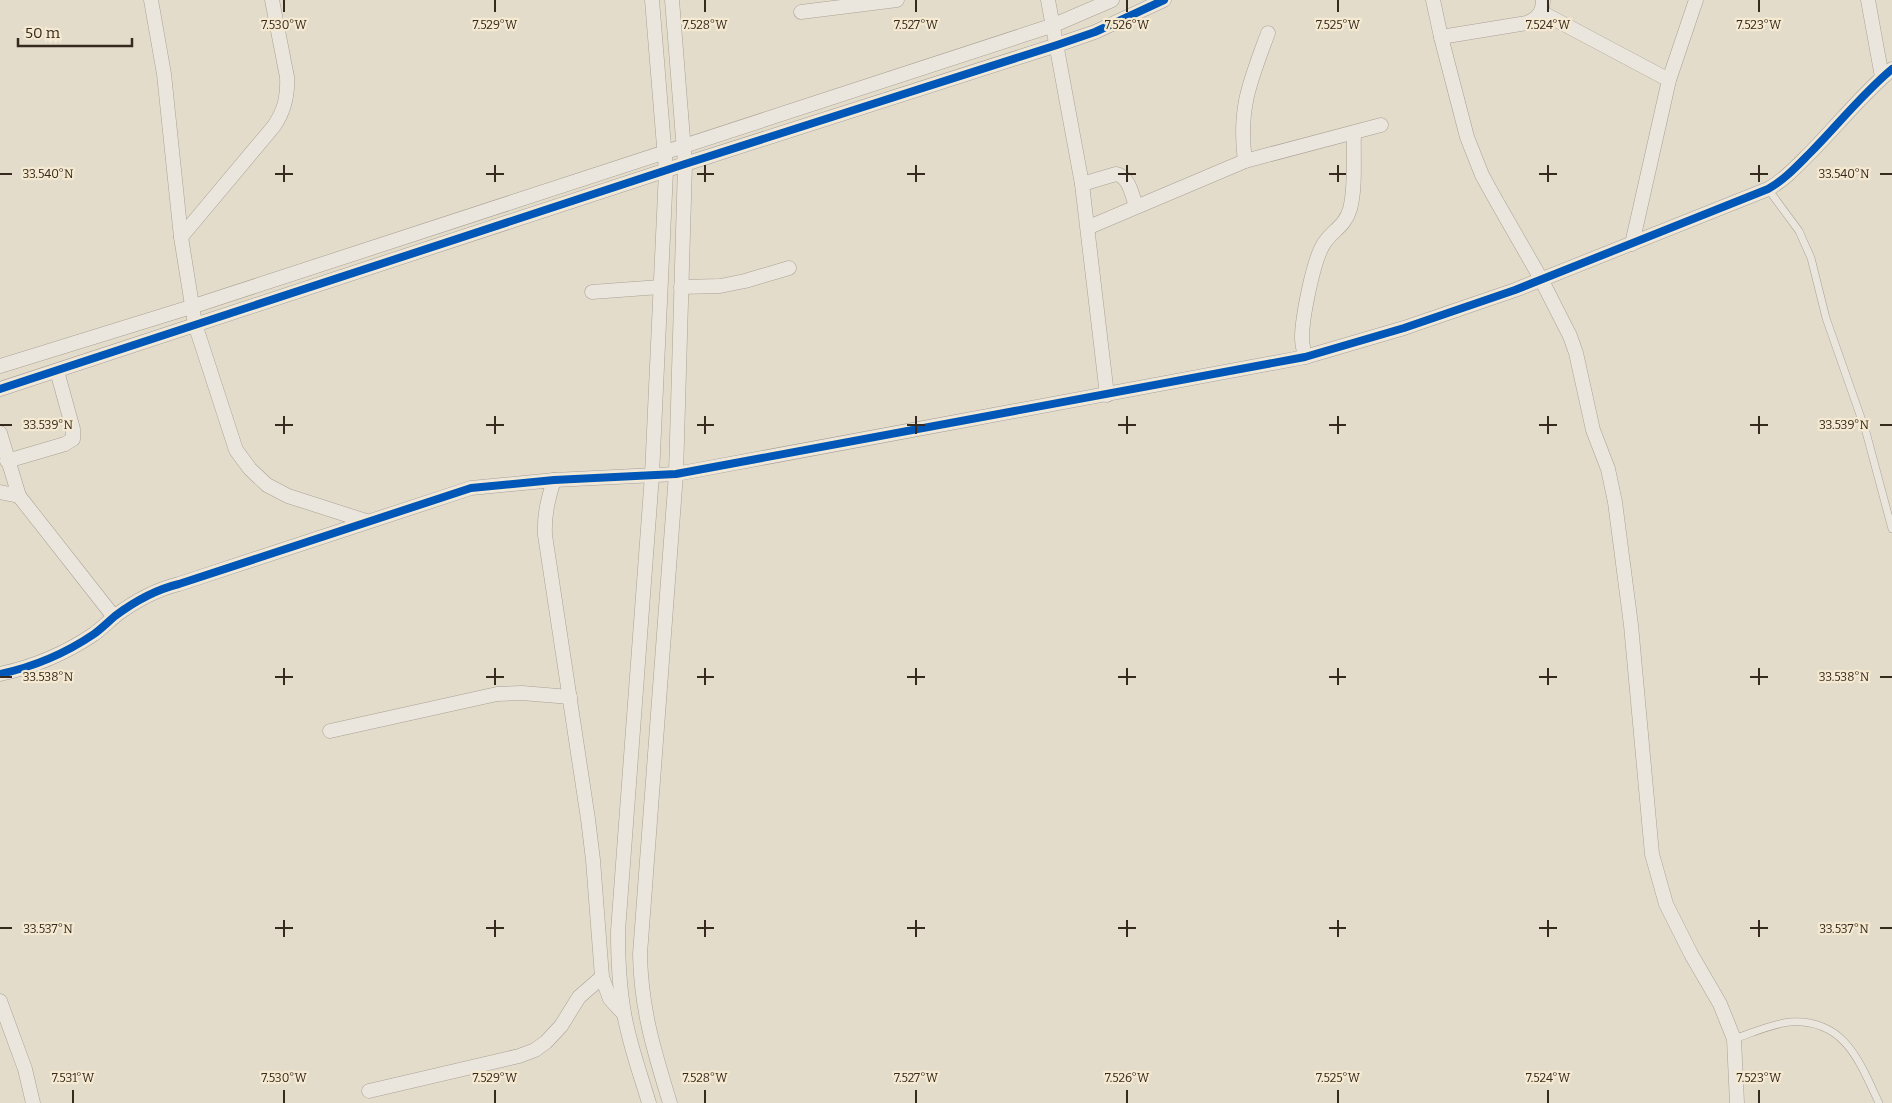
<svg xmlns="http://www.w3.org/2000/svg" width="1892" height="1103" viewBox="0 0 1892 1103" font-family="Bitter,serif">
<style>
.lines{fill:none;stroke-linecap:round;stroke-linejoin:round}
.service-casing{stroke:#a8a195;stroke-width:8}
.minor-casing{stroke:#a8a195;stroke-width:15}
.service{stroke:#ebe6dd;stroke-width:7}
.minor{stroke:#ebe6dd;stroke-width:14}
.cycleway-casing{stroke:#f5ead1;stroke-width:11}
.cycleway{stroke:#0057b8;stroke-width:8}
.ticks{fill:none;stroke:#36291d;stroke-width:2}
.ticks-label{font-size:12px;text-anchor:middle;fill:#36291d;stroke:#f5ead1;stroke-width:4.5;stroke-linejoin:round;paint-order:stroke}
</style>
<rect width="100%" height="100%" fill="#e3dccb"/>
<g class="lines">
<defs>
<g id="service">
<polyline points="1768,189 1799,231 1811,258 1826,318 1866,432 1892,529"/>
<path d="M1734 1039C1752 1033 1771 1024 1790 1022 1845 1019 1859 1061 1879 1103"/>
</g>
<g id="minor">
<polyline points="151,0 164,74 181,237 195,324 236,450 250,469 267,485 288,496 366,521"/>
<polyline points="1048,0 1082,184 1107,395"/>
<polyline points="1433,0 1441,37 1467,137 1482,175 1493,195 1541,279 1570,336 1576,353 1593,430 1608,469 1615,502 1631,625 1652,854 1666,904 1691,954 1720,1004 1734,1039 1737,1103"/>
<polyline points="1868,0 1882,77"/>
<polyline points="801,12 897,0"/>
<polyline points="1541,12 1669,80"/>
<path d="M1441 37 1527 23C1538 18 1543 12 1543 0"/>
<path d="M1245 161C1238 108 1250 82 1268 33"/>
<path d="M1082 184 1116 174C1129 176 1132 195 1136 206"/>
<polyline points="1089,227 1245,161 1381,125"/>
<path d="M181 237 274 126C285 110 288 95 287 77L272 0"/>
<polyline points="1632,244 1669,80 1696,0"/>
<polyline points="681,287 720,286 745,281 789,268"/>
<polyline points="592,292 660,287"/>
<path d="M1305 357C1304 351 1302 345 1302 338 1302 318 1313 262 1323 245 1331 231 1345 227 1350 209 1356 187 1353 157 1354 133"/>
<polyline points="0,366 191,307 1054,25 1112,0"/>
<polyline points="0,389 685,164 1057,45 1095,32 1164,0"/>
<polyline points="0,433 19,496 114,617"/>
<polyline points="7,461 65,444 73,439 73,429 57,371"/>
<path d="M554 480C548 499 544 515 545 535L588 819 593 860 602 977 610 999 624 1014"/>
<polyline points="0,492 19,496"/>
<path d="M0 674C33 667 66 653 94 634 101 629 108 622 115 616 135 601 154 590 179 584L471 488 554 480 676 474 1305 357 1404 328 1515 290 1768 189C1784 180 1796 167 1809 154 1837 126 1861 95 1892 69"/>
<polyline points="330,731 497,694 522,693 570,697"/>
<polyline points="0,1001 25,1069 33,1103"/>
<polyline points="369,1091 519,1056 535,1050 546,1042 561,1026 579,997 602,977"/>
<path d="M649 1103C640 1073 629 1043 624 1013 619 985 618 958 618 931L652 475 666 171 652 0"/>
<path d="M670 1103C654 1051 641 1009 640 954L676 474 685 164 672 0"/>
</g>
</defs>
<!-- service casing -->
<use href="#service" class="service-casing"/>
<!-- minor casing -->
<use href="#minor" class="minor-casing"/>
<!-- service -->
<use href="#service" class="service"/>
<!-- minor -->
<use href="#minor" class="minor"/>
<defs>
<g id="cycleway">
<polyline points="0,389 685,164 1057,45 1095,32 1164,0"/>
<path d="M0 674C33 667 66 653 94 634 101 629 108 622 115 616 135 601 154 590 179 584L471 488 554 480 676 474 1305 357 1404 328 1515 290 1768 189C1784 180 1796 167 1809 154 1837 126 1861 95 1892 69"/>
</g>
</defs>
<!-- cycleway casing -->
<use href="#cycleway" class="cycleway-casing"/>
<!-- cycleway -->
<use href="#cycleway" class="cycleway"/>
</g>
<!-- ticks -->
<path class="ticks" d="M284 0V12M495 0V12M705 0V12M916 0V12M1127 0V12M1338 0V12M1548 0V12M1759 0V12M284 165V182M495 165V182M705 165V182M916 165V182M1127 165V182M1338 165V182M1548 165V182M1759 165V182M0 174H12M275 174H293M486 174H504M697 174H714M907 174H925M1118 174H1136M1329 174H1346M1539 174H1557M1750 174H1768M1880 174H1892M284 416V434M495 416V434M705 416V434M916 416V434M1127 416V434M1338 416V434M1548 416V434M1759 416V434M0 425H12M275 425H293M486 425H504M697 425H714M907 425H925M1118 425H1136M1329 425H1346M1539 425H1557M1750 425H1768M1880 425H1892M284 668V685M495 668V685M705 668V685M916 668V685M1127 668V685M1338 668V685M1548 668V685M1759 668V685M0 677H12M275 677H293M486 677H504M697 677H714M907 677H925M1118 677H1136M1329 677H1346M1539 677H1557M1750 677H1768M1880 677H1892M284 920V937M495 920V937M705 920V937M916 920V937M1127 920V937M1338 920V937M1548 920V937M1759 920V937M0 928H12M275 928H293M486 928H504M697 928H714M907 928H925M1118 928H1136M1329 928H1346M1539 928H1557M1750 928H1768M1880 928H1892M73 1090V1103M284 1090V1103M495 1090V1103M705 1090V1103M916 1090V1103M1127 1090V1103M1338 1090V1103M1548 1090V1103M1759 1090V1103"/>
<g class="ticks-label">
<text x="284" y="29">7.530°W</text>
<text x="495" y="29">7.529°W</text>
<text x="705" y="29">7.528°W</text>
<text x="916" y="29">7.527°W</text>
<text x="1127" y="29">7.526°W</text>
<text x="1338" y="29">7.525°W</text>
<text x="1548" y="29">7.524°W</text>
<text x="1759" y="29">7.523°W</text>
<text x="48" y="178">33.540°N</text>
<text x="1844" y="178">33.540°N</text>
<text x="48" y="429">33.539°N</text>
<text x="1844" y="429">33.539°N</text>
<text x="48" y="681">33.538°N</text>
<text x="1844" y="681">33.538°N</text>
<text x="48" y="933">33.537°N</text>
<text x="1844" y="933">33.537°N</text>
<text x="73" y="1082">7.531°W</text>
<text x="284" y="1082">7.530°W</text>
<text x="495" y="1082">7.529°W</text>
<text x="705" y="1082">7.528°W</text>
<text x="916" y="1082">7.527°W</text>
<text x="1127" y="1082">7.526°W</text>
<text x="1338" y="1082">7.525°W</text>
<text x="1548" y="1082">7.524°W</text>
<text x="1759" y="1082">7.523°W</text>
</g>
<!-- scale -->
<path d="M18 38v8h114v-8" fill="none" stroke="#36291d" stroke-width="2.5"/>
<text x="25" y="38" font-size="15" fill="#36291d" stroke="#f5ead1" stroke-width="4" paint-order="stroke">50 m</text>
</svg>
